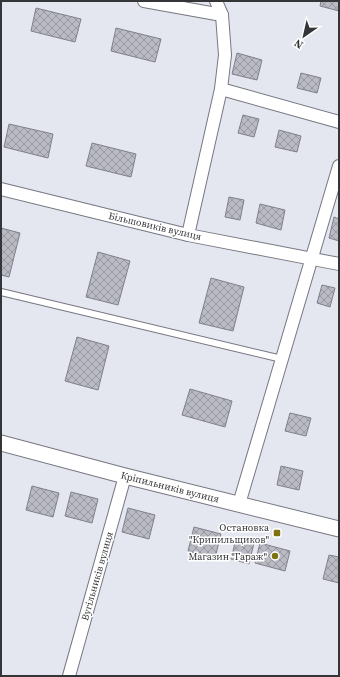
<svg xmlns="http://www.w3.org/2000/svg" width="340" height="677" viewBox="0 0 340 677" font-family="'Source Serif 4',serif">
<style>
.building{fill:url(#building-cross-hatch);stroke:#7f808a}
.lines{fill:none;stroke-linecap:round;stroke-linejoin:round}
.service-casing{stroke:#767781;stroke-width:8}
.minor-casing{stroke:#767781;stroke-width:14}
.tertiary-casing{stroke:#767781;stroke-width:17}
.service{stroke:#fff;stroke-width:6}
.minor{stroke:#fff;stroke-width:12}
.tertiary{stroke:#fff;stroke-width:15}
.poi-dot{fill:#7f7111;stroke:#fff;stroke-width:1.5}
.labels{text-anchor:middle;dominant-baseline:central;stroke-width:3;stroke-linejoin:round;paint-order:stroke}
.street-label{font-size:10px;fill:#343539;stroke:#fff}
.poi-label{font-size:10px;fill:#343539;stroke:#fff;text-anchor:end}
</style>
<defs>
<pattern id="building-cross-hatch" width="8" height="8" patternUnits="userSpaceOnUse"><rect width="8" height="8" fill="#b9bac4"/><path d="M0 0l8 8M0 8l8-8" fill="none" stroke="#9798a0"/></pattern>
</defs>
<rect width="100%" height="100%" fill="#e4e6f0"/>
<!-- building -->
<g class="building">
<polygon points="321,1 339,1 339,11 320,6"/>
<polygon points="36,8 81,19 75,42 31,31"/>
<polygon points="116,28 161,39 155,62 111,51"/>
<polygon points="237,53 262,60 257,80 232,74"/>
<polygon points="301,73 321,78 317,93 297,88"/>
<polygon points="243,115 259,119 254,137 238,133"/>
<polygon points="9,124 53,134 48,158 4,147"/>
<polygon points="279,130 301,136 297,152 275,147"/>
<polygon points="92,143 136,154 131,177 86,166"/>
<polygon points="229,197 244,200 240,220 225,217"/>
<polygon points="260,204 285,210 281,230 256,223"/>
<polygon points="334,217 339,219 339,241 329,238"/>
<polygon points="1,228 20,233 9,277 1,275"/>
<polygon points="98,252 130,261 118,305 86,297"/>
<polygon points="211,278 244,287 233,331 199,323"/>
<polygon points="322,285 335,288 330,307 317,303"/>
<polygon points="77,337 109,346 98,390 65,381"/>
<polygon points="190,389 232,401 225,427 182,415"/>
<polygon points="290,413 311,418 306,436 285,431"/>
<polygon points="281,466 303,471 299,490 277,485"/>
<polygon points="32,486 59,493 53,517 26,510"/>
<polygon points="71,492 98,499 92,523 65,516"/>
<polygon points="128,508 155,515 149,539 122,532"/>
<polygon points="194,527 221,534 215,558 188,551"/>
<polygon points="236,539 254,543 249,564 231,559"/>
<polygon points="260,543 290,551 285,571 255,563"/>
<polygon points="329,555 339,557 339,583 323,579"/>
</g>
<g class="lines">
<defs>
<polyline id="service" points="1,292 282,359"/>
<g id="minor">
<polyline points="144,1 222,15"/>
<polyline points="221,89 339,122"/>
<polyline points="1,189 188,235 339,264"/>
<polyline points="188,235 221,89 225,55 222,15 216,1"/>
<polyline points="239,504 339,166"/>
<polyline points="69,676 125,476"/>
</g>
<polyline id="tertiary" points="1,443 125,476 339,529"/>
</defs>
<!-- service casing -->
<use href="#service" class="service-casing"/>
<!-- minor casing -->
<use href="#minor" class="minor-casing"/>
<!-- tertiary casing -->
<use href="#tertiary" class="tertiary-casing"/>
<!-- service -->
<use href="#service" class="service"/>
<!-- minor -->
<use href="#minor" class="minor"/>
<!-- tertiary -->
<use href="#tertiary" class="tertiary"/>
</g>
<!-- markers -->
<g class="poi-dot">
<rect x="273" y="529" width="8" height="8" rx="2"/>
<circle cx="275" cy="556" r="4"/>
</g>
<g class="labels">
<!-- street labels -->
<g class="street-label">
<text transform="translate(155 226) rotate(13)">Більшовиків вулиця</text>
<text transform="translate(170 487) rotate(14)">Кріпильників вулиця</text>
<text transform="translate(97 576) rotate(-74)">Вугільників вулиця</text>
</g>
<!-- poi labels -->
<g class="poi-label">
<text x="269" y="527">Остановка<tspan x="269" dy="12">"Крипильщиков"</tspan></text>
<text x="267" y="556">Магазин "Гараж"</text>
</g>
</g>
<!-- border -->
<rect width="340" height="677" fill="none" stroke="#343539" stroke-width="4"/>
<!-- north arrow -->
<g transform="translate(304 36) rotate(214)" stroke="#ffffff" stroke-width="3" paint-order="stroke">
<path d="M0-3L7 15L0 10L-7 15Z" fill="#343539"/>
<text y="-6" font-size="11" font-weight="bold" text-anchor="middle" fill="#343539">N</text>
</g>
</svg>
